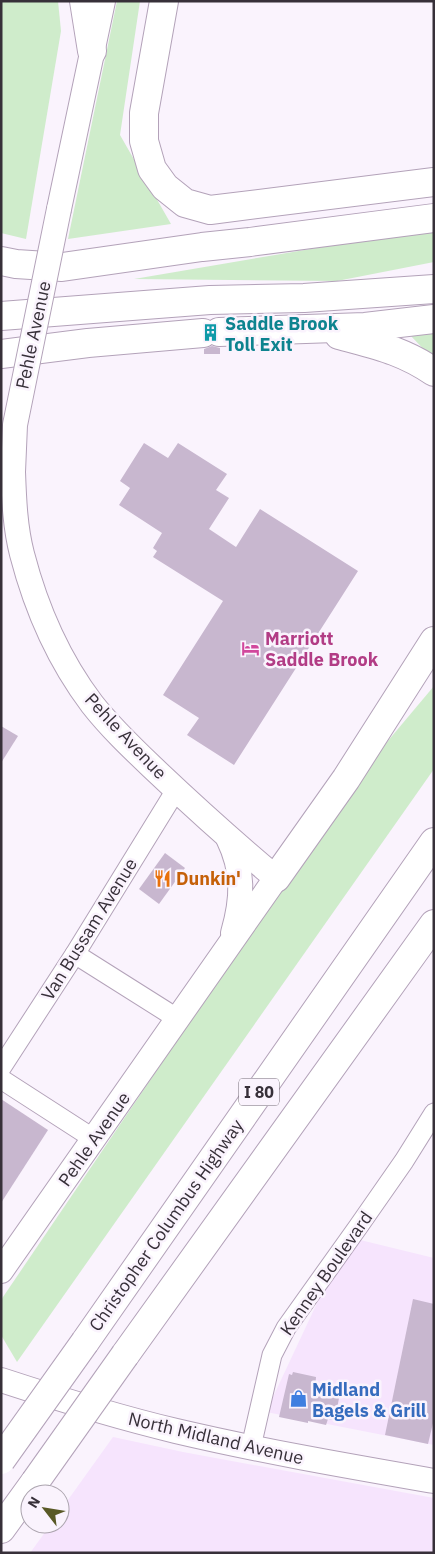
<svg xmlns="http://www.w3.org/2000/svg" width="435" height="1554" viewBox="0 0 435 1554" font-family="'IBM Plex Sans',sans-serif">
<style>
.built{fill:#f6e4fd}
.green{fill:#cfeccb}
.building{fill:#c8b7cf}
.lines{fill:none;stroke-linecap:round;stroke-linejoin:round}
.minor-casing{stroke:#b3a2b9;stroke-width:21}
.tertiary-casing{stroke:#b3a2b9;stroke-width:26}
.motorway-casing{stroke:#b3a2b9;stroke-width:30}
.minor{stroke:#fff;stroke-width:19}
.tertiary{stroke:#fff;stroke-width:24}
.motorway{stroke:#fff;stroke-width:28}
.tertiary-bridge-casing{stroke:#b3a2b9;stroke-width:26;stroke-linecap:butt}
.motorway-bridge-casing{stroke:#b3a2b9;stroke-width:30;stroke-linecap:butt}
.tertiary-bridge{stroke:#fff;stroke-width:24}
.motorway-bridge{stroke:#fff;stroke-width:28}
.labels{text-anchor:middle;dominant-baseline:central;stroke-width:5;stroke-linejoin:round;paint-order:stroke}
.shield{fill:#faf3fd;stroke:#726a74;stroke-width:1}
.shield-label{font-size:16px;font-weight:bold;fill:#373039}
.culture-label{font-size:18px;font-weight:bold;fill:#0d838f;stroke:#faf3fd;text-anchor:start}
.street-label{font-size:18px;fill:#373039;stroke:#faf3fd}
.hotel-label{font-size:18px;font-weight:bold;fill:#b23c85;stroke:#faf3fd;text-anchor:start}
.food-label{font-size:18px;font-weight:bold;fill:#c56008;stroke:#faf3fd;text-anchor:start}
.shop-label{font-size:18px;font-weight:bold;fill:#366cbe;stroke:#faf3fd;text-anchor:start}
</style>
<rect width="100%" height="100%" fill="#faf3fd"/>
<!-- built -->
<g class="built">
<polygon points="348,1237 434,1258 434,1445 266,1412"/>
<polygon points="113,1437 183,1452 434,1498 434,1553 30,1553 51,1524 60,1524 60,1511"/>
</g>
<!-- green -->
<g class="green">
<polygon points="1,1 58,1 61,31 26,239 1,233"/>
<polygon points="117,1 140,1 120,135 171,224 68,239"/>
<polygon points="434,228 434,262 337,281 134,279"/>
<polygon points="434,331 434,360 409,334"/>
<polygon points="434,686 434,769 17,1362 1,1335 1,1301 3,1297 212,989 387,742"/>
</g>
<!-- building -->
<g class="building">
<polygon points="212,346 220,348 220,354 204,354 204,349"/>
<polygon points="144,443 168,458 178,443 227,474 216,490 229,498 209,529 236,547 260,509 358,571 234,765 187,735 199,718 163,695 223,601 153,557 157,551 153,548 162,533 119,505 130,488 120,481"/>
<polygon points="1,726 18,736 1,763"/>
<polygon points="165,853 185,868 159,904 139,889"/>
<polygon points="1,1099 48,1130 1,1203"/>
<polygon points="413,1299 434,1304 434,1419 428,1444 385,1435"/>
<polygon points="293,1372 316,1377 315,1390 338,1395 337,1397 339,1398 335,1420 328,1419 326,1425 308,1421 308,1423 279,1417 289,1374 292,1375"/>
</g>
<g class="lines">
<defs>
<g id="minor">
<polyline points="75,954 178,1019"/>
<polyline points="1,1068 75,954 176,790"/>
<polyline points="1,1079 94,1139"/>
<polyline points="251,1447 272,1355 286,1328 358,1227 404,1161 434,1113"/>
</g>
<g id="tertiary">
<polyline points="59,209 103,1"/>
<path d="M228 838C244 871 243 898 233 933"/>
<path d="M1 1271 276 878C233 842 192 805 152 767 131 747 110 727 92 704 58 659 36 608 22 554 15 527 14 499 13 472"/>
<path d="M1 1380C59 1399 117 1417 176 1431 261 1451 348 1466 434 1481"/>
</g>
<g id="motorway">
<polyline points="84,1 92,51"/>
<polyline points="164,1 144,113 144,141 152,169 165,187 185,203 210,210 434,182"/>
<polyline points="1,261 16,264 62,267 202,247 250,242 434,218"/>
<polyline points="1,316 210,300 304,298 434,289"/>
<polyline points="219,332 365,327 434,319"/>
<path d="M339 335C375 345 402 350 434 372"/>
<polyline points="1,354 88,343 203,333"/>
<polyline points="276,878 346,779 434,641"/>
<polyline points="85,1342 434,842"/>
<polyline points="125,1355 434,924"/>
<polyline points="1,1529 35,1482"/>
</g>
</defs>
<!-- minor casing -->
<use href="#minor" class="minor-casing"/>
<!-- tertiary casing -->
<use href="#tertiary" class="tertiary-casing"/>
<!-- motorway casing -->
<use href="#motorway" class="motorway-casing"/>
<!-- minor -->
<use href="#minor" class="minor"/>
<!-- tertiary -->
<use href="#tertiary" class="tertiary"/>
<!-- motorway -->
<use href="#motorway" class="motorway"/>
<defs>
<polyline id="tertiary-bridge" points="13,472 15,425 59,209"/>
<g id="motorway-bridge">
<polyline points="1,1460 85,1342"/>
<polyline points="35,1482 125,1355"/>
</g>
</defs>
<!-- tertiary-bridge casing -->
<use href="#tertiary-bridge" class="tertiary-bridge-casing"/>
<!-- motorway-bridge casing -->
<use href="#motorway-bridge" class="motorway-bridge-casing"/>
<!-- tertiary-bridge -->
<use href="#tertiary-bridge" class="tertiary-bridge"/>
<!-- motorway-bridge -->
<use href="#motorway-bridge" class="motorway-bridge"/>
</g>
<!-- icons -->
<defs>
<symbol id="building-bare" viewBox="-9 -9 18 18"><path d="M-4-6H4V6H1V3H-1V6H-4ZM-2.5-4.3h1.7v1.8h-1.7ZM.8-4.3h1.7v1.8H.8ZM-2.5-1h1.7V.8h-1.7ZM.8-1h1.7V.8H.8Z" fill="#0f9aa8" stroke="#faf3fd" stroke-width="2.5" paint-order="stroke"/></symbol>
<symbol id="hotel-bare" viewBox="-9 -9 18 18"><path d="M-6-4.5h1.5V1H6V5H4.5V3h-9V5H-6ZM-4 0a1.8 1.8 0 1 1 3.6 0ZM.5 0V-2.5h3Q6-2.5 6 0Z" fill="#d1479c" stroke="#faf3fd" stroke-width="2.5" paint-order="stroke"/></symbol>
<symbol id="restaurant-bare" viewBox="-9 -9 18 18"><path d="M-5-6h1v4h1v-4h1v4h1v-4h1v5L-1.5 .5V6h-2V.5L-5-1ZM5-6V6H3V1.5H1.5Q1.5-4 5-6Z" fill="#e8710a" stroke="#faf3fd" stroke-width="2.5" paint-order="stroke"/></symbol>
<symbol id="shop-bare" viewBox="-9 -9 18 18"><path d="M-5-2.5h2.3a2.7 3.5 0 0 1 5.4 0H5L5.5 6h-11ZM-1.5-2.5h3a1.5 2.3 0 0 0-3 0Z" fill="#3f7fe0" stroke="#faf3fd" stroke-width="2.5" paint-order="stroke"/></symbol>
</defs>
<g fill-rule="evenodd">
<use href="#building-bare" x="198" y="320" width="25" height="25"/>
<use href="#hotel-bare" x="238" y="636" width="25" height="25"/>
<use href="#restaurant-bare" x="150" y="866" width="25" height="25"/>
<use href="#shop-bare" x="286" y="1386" width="25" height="25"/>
</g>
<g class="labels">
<!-- shield labels -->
<rect class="shield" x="239" y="1078.5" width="40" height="27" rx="4"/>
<g class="shield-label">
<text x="259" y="1092">I 80</text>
</g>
<!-- culture labels -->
<g class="culture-label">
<text x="225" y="323">Saddle Brook<tspan x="225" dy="21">Toll Exit</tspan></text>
</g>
<!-- street labels -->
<g class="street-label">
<text transform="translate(33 335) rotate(-78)">Pehle Avenue</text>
<text transform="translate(126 736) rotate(47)">Pehle Avenue</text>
<text transform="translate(89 929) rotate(-58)">Van Bussam Avenue</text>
<text transform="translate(94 1139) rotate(-55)">Pehle Avenue</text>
<text transform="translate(166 1225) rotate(-55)">Christopher Columbus Highway</text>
<text transform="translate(326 1273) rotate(-55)">Kenney Boulevard</text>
<text transform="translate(216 1438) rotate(13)">North Midland Avenue</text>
</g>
<!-- hotel labels -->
<g class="hotel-label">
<text x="265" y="638">Marriott<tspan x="265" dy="21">Saddle Brook</tspan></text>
</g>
<!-- food labels -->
<g class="food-label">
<text x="176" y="878">Dunkin'</text>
</g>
<!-- shop labels -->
<g class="shop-label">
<text x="312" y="1389">Midland<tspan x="312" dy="21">Bagels &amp; Grill</tspan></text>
</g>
</g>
<!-- border -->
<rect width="435" height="1554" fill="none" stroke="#373039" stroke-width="5"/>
<!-- north arrow -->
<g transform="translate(45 1509) rotate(301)"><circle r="24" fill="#faf3fd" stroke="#aca5af"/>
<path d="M0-4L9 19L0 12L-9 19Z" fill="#595926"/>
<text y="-8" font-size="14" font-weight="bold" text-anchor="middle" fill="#373039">N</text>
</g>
</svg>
